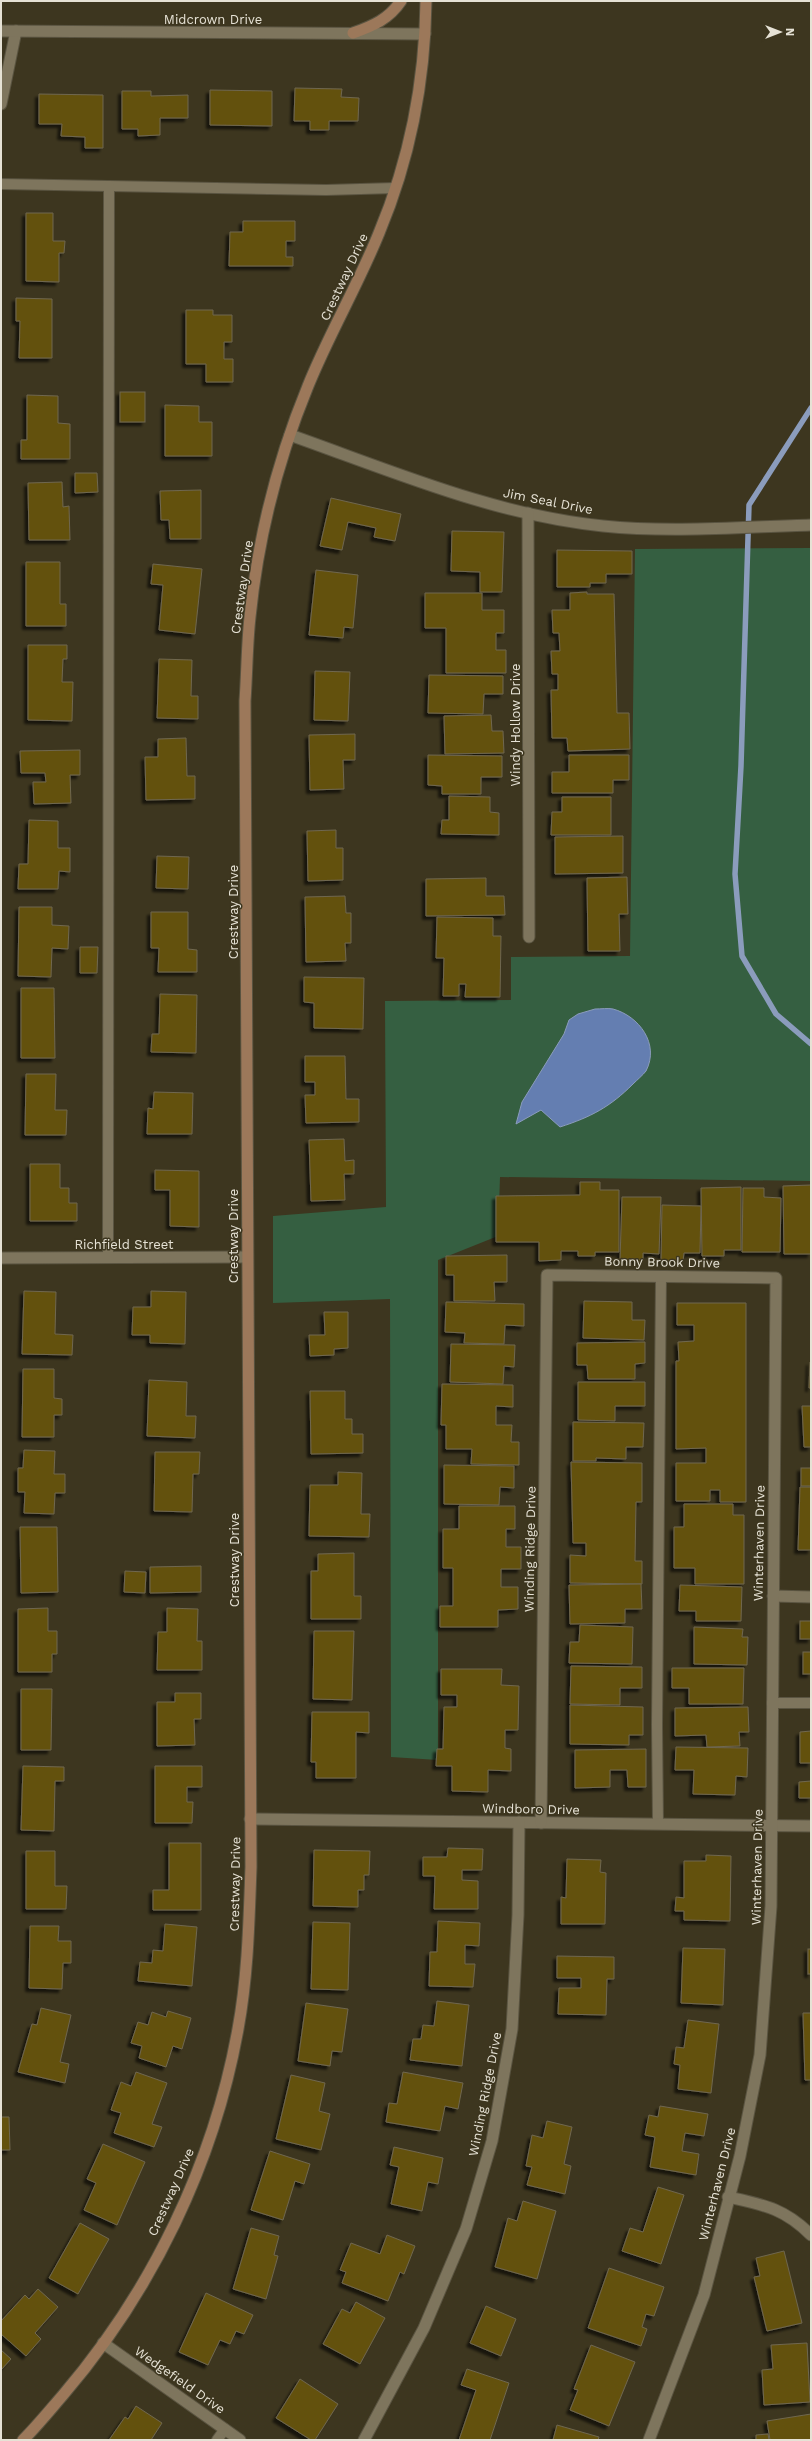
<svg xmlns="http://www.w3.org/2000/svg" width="812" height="2441" viewBox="0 0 812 2441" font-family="'Work Sans',sans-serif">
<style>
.green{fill:#355f41}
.water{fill:#647eb1;stroke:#8b9cbc}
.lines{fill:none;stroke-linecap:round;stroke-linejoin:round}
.stream{stroke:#8b9cbc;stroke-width:5.5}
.building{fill:#645110;stroke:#6f674f;filter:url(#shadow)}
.service-casing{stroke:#5a5441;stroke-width:12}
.minor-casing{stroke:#5a5441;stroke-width:13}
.tertiary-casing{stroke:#5a5441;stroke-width:13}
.secondary-casing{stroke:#5a5441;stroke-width:13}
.service{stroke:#7e755d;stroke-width:10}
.minor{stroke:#7e755d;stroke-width:11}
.tertiary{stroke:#7e755d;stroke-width:11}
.secondary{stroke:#9c785a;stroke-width:11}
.labels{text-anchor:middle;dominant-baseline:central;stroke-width:3;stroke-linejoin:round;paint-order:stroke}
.street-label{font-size:13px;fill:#e6e2d5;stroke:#3d361f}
</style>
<defs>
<filter id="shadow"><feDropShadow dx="-3.5" dy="3.5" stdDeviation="1" flood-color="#0009"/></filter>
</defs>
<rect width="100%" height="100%" fill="#3d361f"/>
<!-- green -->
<polygon class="green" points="811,548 811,1181 500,1177 498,1236 438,1260 438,1760 391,1757 390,1299 273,1303 273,1216 386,1207 385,1001 511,1000 511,957 630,956 635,549"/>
<!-- water -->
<path class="water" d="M595 1009C601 1009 608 1008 613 1009 639 1016 660 1044 646 1071 643 1075 637 1080 633 1084 610 1107 591 1117 560 1127L541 1110 516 1124 522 1102 564 1034 569 1020 578 1014Z"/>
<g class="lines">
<!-- stream -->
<polyline class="stream" points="811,408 749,505 741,766 735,874 742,956 776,1014 811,1044"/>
</g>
<!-- building -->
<g class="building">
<polygon points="295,88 342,89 341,97 359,98 358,121 329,121 329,130 310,130 310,121 294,121"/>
<polygon points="210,90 272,91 272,126 210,125"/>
<polygon points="122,91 151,91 151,96 188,95 188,118 160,118 160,135 138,136 138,129 122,129"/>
<polygon points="39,94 103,95 103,148 85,148 85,137 61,136 62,124 39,124"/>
<polygon points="26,213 53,213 53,241 65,241 64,253 59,253 59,282 26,281"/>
<polygon points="243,221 295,221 295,241 286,241 286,257 293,257 293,266 229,266 230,232 243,232"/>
<polygon points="16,298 52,299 52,358 19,358 20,321 16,321"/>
<polygon points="186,310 213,310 213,315 232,315 232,342 224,342 224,359 233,359 233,382 206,382 206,364 186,364"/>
<rect x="120" y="392" width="25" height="30"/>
<polygon points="27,395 58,396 58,423 70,424 70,459 21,459 21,440 27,440"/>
<polygon points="165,405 199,406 199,422 212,422 212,456 165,456"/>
<polygon points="75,473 97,473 98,492 75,493"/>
<polygon points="62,482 63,507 69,506 70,540 29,540 28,483"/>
<polygon points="201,490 201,539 170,539 169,520 161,520 160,491"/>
<polygon points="331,498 401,514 395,541 374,537 376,528 348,522 342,550 320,546"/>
<polygon points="452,531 504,532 502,592 480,592 480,572 451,571"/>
<polygon points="557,550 632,551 632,574 606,574 606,583 590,583 590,587 557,587"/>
<polygon points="26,562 60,562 60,604 66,604 66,626 26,626"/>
<polygon points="153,564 202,569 195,634 159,630 163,585 151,584"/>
<polygon points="316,570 358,575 353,628 344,627 343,638 309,635"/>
<polygon points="587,592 587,594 614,594 617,713 629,713 630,749 568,751 567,738 552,738 551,690 558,690 558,674 552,674 551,651 560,651 559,633 553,633 552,610 570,610 570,593"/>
<polygon points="425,593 482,593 482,610 504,610 504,633 496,633 496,650 506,650 506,673 446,673 446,628 425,628"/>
<polygon points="28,645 67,645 67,659 63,659 62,682 73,682 72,721 28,720"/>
<polygon points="159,659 192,660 191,696 198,696 198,719 157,718"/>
<polygon points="315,671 350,672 348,721 314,720"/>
<polygon points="429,675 503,676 503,694 484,694 483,714 428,713"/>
<polygon points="491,715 492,731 503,731 504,753 445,754 444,716"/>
<polygon points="355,734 355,760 343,760 344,789 310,790 309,735"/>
<polygon points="186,738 187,776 195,776 195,799 146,800 145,757 158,757 158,739"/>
<polygon points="80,750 80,775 70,775 71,803 34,804 33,782 46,782 45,773 21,773 20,751"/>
<polygon points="428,755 502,756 502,777 481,777 481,794 442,794 442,786 428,785"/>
<polygon points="569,755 629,755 629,780 613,780 613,793 552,793 552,772 569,772"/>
<polygon points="449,796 490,797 490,812 499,813 499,835 441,834 442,820 449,820"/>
<polygon points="562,797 611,797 611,835 551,835 552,812 562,812"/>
<polygon points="29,820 58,821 58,848 70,848 70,872 59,871 58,889 18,889 19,864 28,864"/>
<polygon points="336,830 336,848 343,848 343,880 308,881 307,831"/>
<polygon points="623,836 623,873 555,874 555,837"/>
<polygon points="157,856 189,857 188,889 156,888"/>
<polygon points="627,877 628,914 619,914 620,951 588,951 587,878"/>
<polygon points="486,878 486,896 504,896 505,915 426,916 426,879"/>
<polygon points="345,896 346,913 351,913 351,943 345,943 346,961 306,962 305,897"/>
<polygon points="19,907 52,907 52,925 69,926 68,949 52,948 51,977 18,976"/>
<polygon points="151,912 188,912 188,949 197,950 197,972 158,972 159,948 151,948"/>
<polygon points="437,917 493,918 493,936 501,936 500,997 465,997 466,984 459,984 459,996 443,996 444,958 436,958"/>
<polygon points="80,947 98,947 97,973 80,973"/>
<polygon points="304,977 364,978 363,1029 314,1028 314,1003 304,1002"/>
<polygon points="21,988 54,988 55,1058 21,1058"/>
<polygon points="160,994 197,995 196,1053 151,1052 152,1034 159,1034"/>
<polygon points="305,1056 345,1056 346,1099 359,1099 359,1122 306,1123 305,1095 315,1095 315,1082 305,1082"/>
<polygon points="26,1074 56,1074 55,1110 67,1110 66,1135 25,1135"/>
<polygon points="154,1092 193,1093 192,1134 147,1134 148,1108 153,1109"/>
<polygon points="344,1139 345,1161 354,1160 354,1174 344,1174 345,1200 311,1201 309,1140"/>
<polygon points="30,1164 60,1164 60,1188 69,1188 69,1203 77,1203 77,1221 30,1221"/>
<polygon points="155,1170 199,1171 199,1227 170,1226 170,1190 155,1190"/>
<polygon points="580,1182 600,1182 600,1190 619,1190 619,1252 595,1252 595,1256 578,1256 578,1251 561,1251 561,1260 539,1261 539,1242 496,1242 496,1196 580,1195"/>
<polygon points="811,1185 811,1254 784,1254 783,1186"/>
<polygon points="741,1187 741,1250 724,1250 724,1256 702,1256 701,1188"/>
<polygon points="743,1188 764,1188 764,1197 781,1198 780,1252 742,1252"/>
<polygon points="622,1197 661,1197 659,1254 643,1253 643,1260 620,1260"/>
<polygon points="662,1205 701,1206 700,1253 684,1253 683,1261 661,1261"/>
<polygon points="507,1255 507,1282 494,1282 495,1301 454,1301 454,1275 446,1275 446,1256"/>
<polygon points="24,1291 56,1292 55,1334 73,1335 72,1355 22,1354"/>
<polygon points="151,1291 186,1292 185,1344 150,1343 150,1335 132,1335 133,1307 151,1307"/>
<polygon points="584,1301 632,1302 632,1320 645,1320 644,1340 583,1338"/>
<polygon points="446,1302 524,1304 524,1326 505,1325 504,1344 464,1343 465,1333 445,1332"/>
<polygon points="677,1303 746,1303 746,1502 720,1502 720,1490 710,1490 710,1501 676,1501 676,1463 706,1463 706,1448 676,1449 676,1361 679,1361 678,1342 694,1341 694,1325 677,1325"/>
<polygon points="324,1312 348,1312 348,1348 334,1349 334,1355 310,1356 309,1335 325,1335"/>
<polygon points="645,1342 645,1363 635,1364 635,1379 588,1379 587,1365 577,1365 577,1343"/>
<polygon points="451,1344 515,1345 514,1367 504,1366 503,1384 450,1382"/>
<polygon points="810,1362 811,1362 811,1388 809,1388"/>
<polygon points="23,1369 54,1369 54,1398 62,1399 62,1415 54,1415 54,1437 22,1437"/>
<polygon points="149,1380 187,1382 186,1416 196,1416 195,1438 147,1436"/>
<polygon points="578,1382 645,1382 645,1406 615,1406 615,1421 578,1420"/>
<polygon points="442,1384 513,1385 513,1407 496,1406 496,1425 512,1425 511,1442 519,1442 519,1465 471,1464 472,1449 446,1449 446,1425 441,1425"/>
<polygon points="310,1391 345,1391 345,1419 352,1419 352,1434 363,1434 363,1453 311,1454"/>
<polygon points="802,1406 811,1406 811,1447 804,1447"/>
<polygon points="573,1422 644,1423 643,1447 626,1447 626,1459 596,1458 596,1461 573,1461"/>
<polygon points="24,1450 55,1451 54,1474 65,1474 65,1493 55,1493 54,1514 24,1513 25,1492 18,1492 18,1468 23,1468"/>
<polygon points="155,1452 200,1452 199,1474 193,1474 192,1512 154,1511"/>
<polygon points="571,1462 642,1463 642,1502 636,1502 635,1561 642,1561 642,1584 570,1583 570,1555 586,1556 586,1543 573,1543"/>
<polygon points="444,1465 514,1466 514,1488 500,1487 499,1505 444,1504"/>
<rect x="801" y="1468" width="10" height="18"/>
<polygon points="338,1472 362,1473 361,1514 370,1514 369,1537 309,1536 310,1485 338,1485"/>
<polygon points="800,1487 811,1487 811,1550 798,1550"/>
<polygon points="684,1504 733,1504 733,1515 744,1515 744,1584 695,1584 695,1568 674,1568 674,1527 684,1527"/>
<polygon points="459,1506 515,1506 515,1529 506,1529 506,1547 521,1547 521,1569 501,1569 501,1587 518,1587 518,1609 498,1610 498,1627 440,1627 440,1606 453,1606 453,1568 443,1568 443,1529 459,1529"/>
<polygon points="20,1527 57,1527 58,1592 21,1593"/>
<polygon points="354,1553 354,1596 361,1596 361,1619 311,1619 311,1571 318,1571 318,1554"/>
<polygon points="201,1566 201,1592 150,1593 150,1567"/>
<polygon points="125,1571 146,1572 145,1593 124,1592"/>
<polygon points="641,1584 642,1609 625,1609 625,1623 570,1624 569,1585"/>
<polygon points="680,1585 742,1587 741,1621 696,1621 696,1611 679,1611"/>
<polygon points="48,1608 48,1631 57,1631 57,1654 52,1654 52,1672 18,1672 18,1609"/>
<polygon points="167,1608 198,1609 197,1641 202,1641 202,1670 157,1670 158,1632 167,1632"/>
<rect x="800" y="1621" width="11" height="18"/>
<polygon points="580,1625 633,1627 632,1664 569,1663 570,1642 579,1642"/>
<polygon points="694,1627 743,1629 742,1637 748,1637 747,1665 694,1664"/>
<polygon points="314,1631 354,1631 352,1700 313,1699"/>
<rect x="803" y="1652" width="8" height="22"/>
<polygon points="571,1666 642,1667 642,1688 620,1688 620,1705 570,1704"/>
<polygon points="672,1668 744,1668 743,1704 689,1704 689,1688 672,1688"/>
<polygon points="441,1669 502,1669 501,1685 519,1686 518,1730 505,1730 505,1748 511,1749 511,1771 488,1770 488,1792 452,1791 452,1766 436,1766 437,1749 443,1749 444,1707 457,1707 457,1695 441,1695"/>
<polygon points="21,1689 52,1689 51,1750 21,1750"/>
<polygon points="175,1693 201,1693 201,1719 194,1719 195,1745 157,1746 157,1702 175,1702"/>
<polygon points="570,1705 643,1707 643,1735 629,1735 629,1745 570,1744"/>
<polygon points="748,1707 749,1732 739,1732 740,1746 707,1747 706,1735 675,1736 675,1708"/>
<polygon points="312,1712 369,1712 369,1733 356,1732 356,1778 316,1778 316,1762 311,1762"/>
<polygon points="811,1731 811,1763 800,1763 800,1732"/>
<polygon points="676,1747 748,1748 747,1777 736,1776 735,1795 693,1794 694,1770 675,1770"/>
<polygon points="646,1749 646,1787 628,1787 627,1770 610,1770 610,1787 575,1788 575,1750"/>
<polygon points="23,1766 64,1767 64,1781 55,1781 54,1831 21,1830"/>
<polygon points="155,1766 202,1766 202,1787 187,1787 187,1802 193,1802 192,1823 155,1823"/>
<polygon points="811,1781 811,1798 799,1798 799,1782"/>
<polygon points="169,1843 201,1843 201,1910 153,1910 153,1890 169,1890"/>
<polygon points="448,1848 483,1849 482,1870 462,1870 462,1880 478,1881 478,1909 434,1909 435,1876 423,1876 423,1857 447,1857"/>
<polygon points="314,1850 370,1851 369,1875 364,1875 364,1890 358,1890 358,1907 313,1906"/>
<polygon points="26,1851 55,1851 55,1886 67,1886 66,1909 26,1909"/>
<polygon points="706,1855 731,1856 730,1921 684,1920 684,1911 675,1911 676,1897 684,1898 684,1861 706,1861"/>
<polygon points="567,1859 601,1860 600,1872 606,1873 605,1924 561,1924 561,1897 566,1898"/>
<polygon points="438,1921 480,1923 479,1946 465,1945 465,1964 475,1964 473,1987 429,1986 430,1952 437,1952"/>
<polygon points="313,1922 350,1923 348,1990 311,1989"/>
<polygon points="165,1924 197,1927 192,1986 138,1981 140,1962 152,1963 153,1950 163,1951"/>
<polygon points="30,1926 59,1926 58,1941 71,1941 71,1963 63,1963 62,1989 29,1988"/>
<polygon points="683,1948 725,1949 723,2005 681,2003"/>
<rect x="808" y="1949" width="3" height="25"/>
<polygon points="557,1956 614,1957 614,1979 607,1979 606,2015 558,2014 559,1988 581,1988 581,1978 557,1978"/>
<polygon points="437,2001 469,2005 462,2066 410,2060 413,2039 421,2039 423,2025 434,2026"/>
<polygon points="306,2003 348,2009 342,2052 332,2051 330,2066 298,2061"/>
<polygon points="41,2008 71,2015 60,2062 69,2064 65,2083 18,2072 32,2024 37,2025"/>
<polygon points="168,2011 191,2018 182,2049 173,2046 166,2067 139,2058 142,2046 131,2043 138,2022 148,2025 152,2012 166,2017"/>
<polygon points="803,2013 811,2013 811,2080 805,2080"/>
<polygon points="688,2020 719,2024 711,2093 678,2089 680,2065 674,2064 676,2047 684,2048"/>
<polygon points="136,2072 167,2083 152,2124 162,2127 154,2147 114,2133 121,2113 111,2110 121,2082 131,2086"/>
<polygon points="403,2072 463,2083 458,2109 445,2106 440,2131 386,2122 389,2103 397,2104"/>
<polygon points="291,2075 325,2083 319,2111 330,2114 321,2150 276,2139"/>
<polygon points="660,2106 708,2114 704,2136 685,2133 682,2151 699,2154 696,2175 650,2167 655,2137 645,2135 649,2115 658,2117"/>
<polygon points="1,2117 9,2117 10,2150 1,2150"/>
<polygon points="547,2121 572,2127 564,2164 571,2166 565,2194 527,2185 532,2167 526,2166 532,2135 543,2138"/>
<polygon points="103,2144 145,2162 117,2225 84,2210 96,2183 87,2179"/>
<polygon points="394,2147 443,2158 438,2184 428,2182 422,2211 391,2204 399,2167 390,2165"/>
<polygon points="270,2151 310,2164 304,2184 295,2181 283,2220 251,2210"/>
<polygon points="658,2187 684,2195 661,2264 622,2251 630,2228 643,2232"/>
<polygon points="523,2201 556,2211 537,2279 495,2267 508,2218 517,2221"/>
<polygon points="80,2223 109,2239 78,2294 49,2278"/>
<polygon points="251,2228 279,2236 274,2255 278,2256 266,2299 233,2289"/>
<polygon points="387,2235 415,2246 404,2274 400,2272 388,2301 342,2283 346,2272 340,2270 351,2243 380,2254"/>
<polygon points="784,2251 802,2323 767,2331 754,2277 760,2276 756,2258"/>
<polygon points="609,2268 664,2287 654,2316 646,2314 642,2327 647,2329 641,2346 588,2328"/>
<polygon points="38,2289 58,2307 35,2333 41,2339 26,2356 1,2334 1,2321 25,2295 29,2299"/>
<polygon points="206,2293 253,2315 244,2334 236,2331 230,2344 220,2340 208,2365 179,2352"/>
<polygon points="356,2302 385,2318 360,2364 323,2344 342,2309 350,2313"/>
<polygon points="486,2306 516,2319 501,2356 470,2343"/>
<polygon points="807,2343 810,2402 764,2405 762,2370 773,2369 771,2345"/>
<polygon points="591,2345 635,2362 609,2426 570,2410 578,2390 574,2389"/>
<polygon points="1,2350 11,2359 1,2370"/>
<polygon points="467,2369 509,2383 490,2440 459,2440 476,2390 461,2385"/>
<polygon points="300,2379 338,2404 315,2440 311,2440 276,2418"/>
<polygon points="136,2406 162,2423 151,2440 109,2440 125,2417 128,2419"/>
<polygon points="811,2414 811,2440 770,2440 767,2421"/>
<polygon points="557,2425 599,2437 598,2440 553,2440"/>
<polygon points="768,2434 769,2440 756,2440 756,2435"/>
</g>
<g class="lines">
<defs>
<g id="service">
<polyline points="1,184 326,190 395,188"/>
<polyline points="108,1258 109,186"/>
<polyline points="772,1703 811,1703"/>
<polyline points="658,1824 657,1725 661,1276"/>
<polyline points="217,2440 225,2429"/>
</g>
<g id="minor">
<polyline points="1,104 16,31"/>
<path d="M290 435C392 471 494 515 603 526 671 533 742 527 811 525"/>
<polyline points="528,513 529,937"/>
<polyline points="1,1258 247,1257"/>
<polyline points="773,1596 811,1597"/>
<polyline points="250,1819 811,1826"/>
<polyline points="541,1823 547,1275 776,1278 771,1906 760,2055 740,2156 704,2295 649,2440"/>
<path d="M728 2197C764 2205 784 2208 811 2235"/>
<polyline points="103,2343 240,2440"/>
<polyline points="364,2440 424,2328 466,2229 492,2141 512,2029 518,1915 519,1822"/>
</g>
<polyline id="tertiary" points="1,31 425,34"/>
<g id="secondary">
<path d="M353 33C373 26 389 19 401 1"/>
<path d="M23 2440C37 2426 50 2410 63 2395 152 2291 214 2163 238 2029 248 1975 249 1921 251 1867L245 701C247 673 247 644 250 617 258 538 278 459 308 386 329 334 358 285 379 233 410 159 425 81 426 1"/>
</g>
</defs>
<!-- service casing -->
<use href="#service" class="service-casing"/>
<!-- minor casing -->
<use href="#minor" class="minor-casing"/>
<!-- tertiary casing -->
<use href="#tertiary" class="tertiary-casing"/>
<!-- secondary casing -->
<use href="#secondary" class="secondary-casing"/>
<!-- service -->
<use href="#service" class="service"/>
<!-- minor -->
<use href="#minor" class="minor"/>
<!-- tertiary -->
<use href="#tertiary" class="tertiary"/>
<!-- secondary -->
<use href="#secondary" class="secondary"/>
</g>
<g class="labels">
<!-- street labels -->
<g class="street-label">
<text x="213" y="19">Midcrown Drive</text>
<text transform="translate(344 277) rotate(-65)">Crestway Drive</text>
<text transform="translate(548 501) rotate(11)">Jim Seal Drive</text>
<text transform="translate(242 587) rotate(-82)">Crestway Drive</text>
<text transform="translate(515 725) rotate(-90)">Windy Hollow Drive</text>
<text transform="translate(233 912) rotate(-90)">Crestway Drive</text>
<text transform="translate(233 1236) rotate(-90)">Crestway Drive</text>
<text x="124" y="1244">Richfield Street</text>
<text transform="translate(662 1262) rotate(1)">Bonny Brook Drive</text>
<text transform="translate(759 1543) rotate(-89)">Winterhaven Drive</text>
<text transform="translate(530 1549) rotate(-89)">Winding Ridge Drive</text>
<text transform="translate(234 1560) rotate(-90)">Crestway Drive</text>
<text transform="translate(531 1809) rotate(1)">Windboro Drive</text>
<text transform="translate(757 1867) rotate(-89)">Winterhaven Drive</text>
<text transform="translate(235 1884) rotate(-89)">Crestway Drive</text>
<text transform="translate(485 2094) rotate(-79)">Winding Ridge Drive</text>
<text transform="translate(717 2184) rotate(-76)">Winterhaven Drive</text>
<text transform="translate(171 2192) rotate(-66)">Crestway Drive</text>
<text transform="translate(180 2380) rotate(35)">Wedgefield Drive</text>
</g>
</g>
<!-- border -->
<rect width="812" height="2441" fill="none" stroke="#e6e2d5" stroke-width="4"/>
<!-- north arrow -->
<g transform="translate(780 32) rotate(90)" stroke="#3d361f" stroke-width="3" paint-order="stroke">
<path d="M0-3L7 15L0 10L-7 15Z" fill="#e6e2d5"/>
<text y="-6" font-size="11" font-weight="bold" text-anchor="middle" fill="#e6e2d5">N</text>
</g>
</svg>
